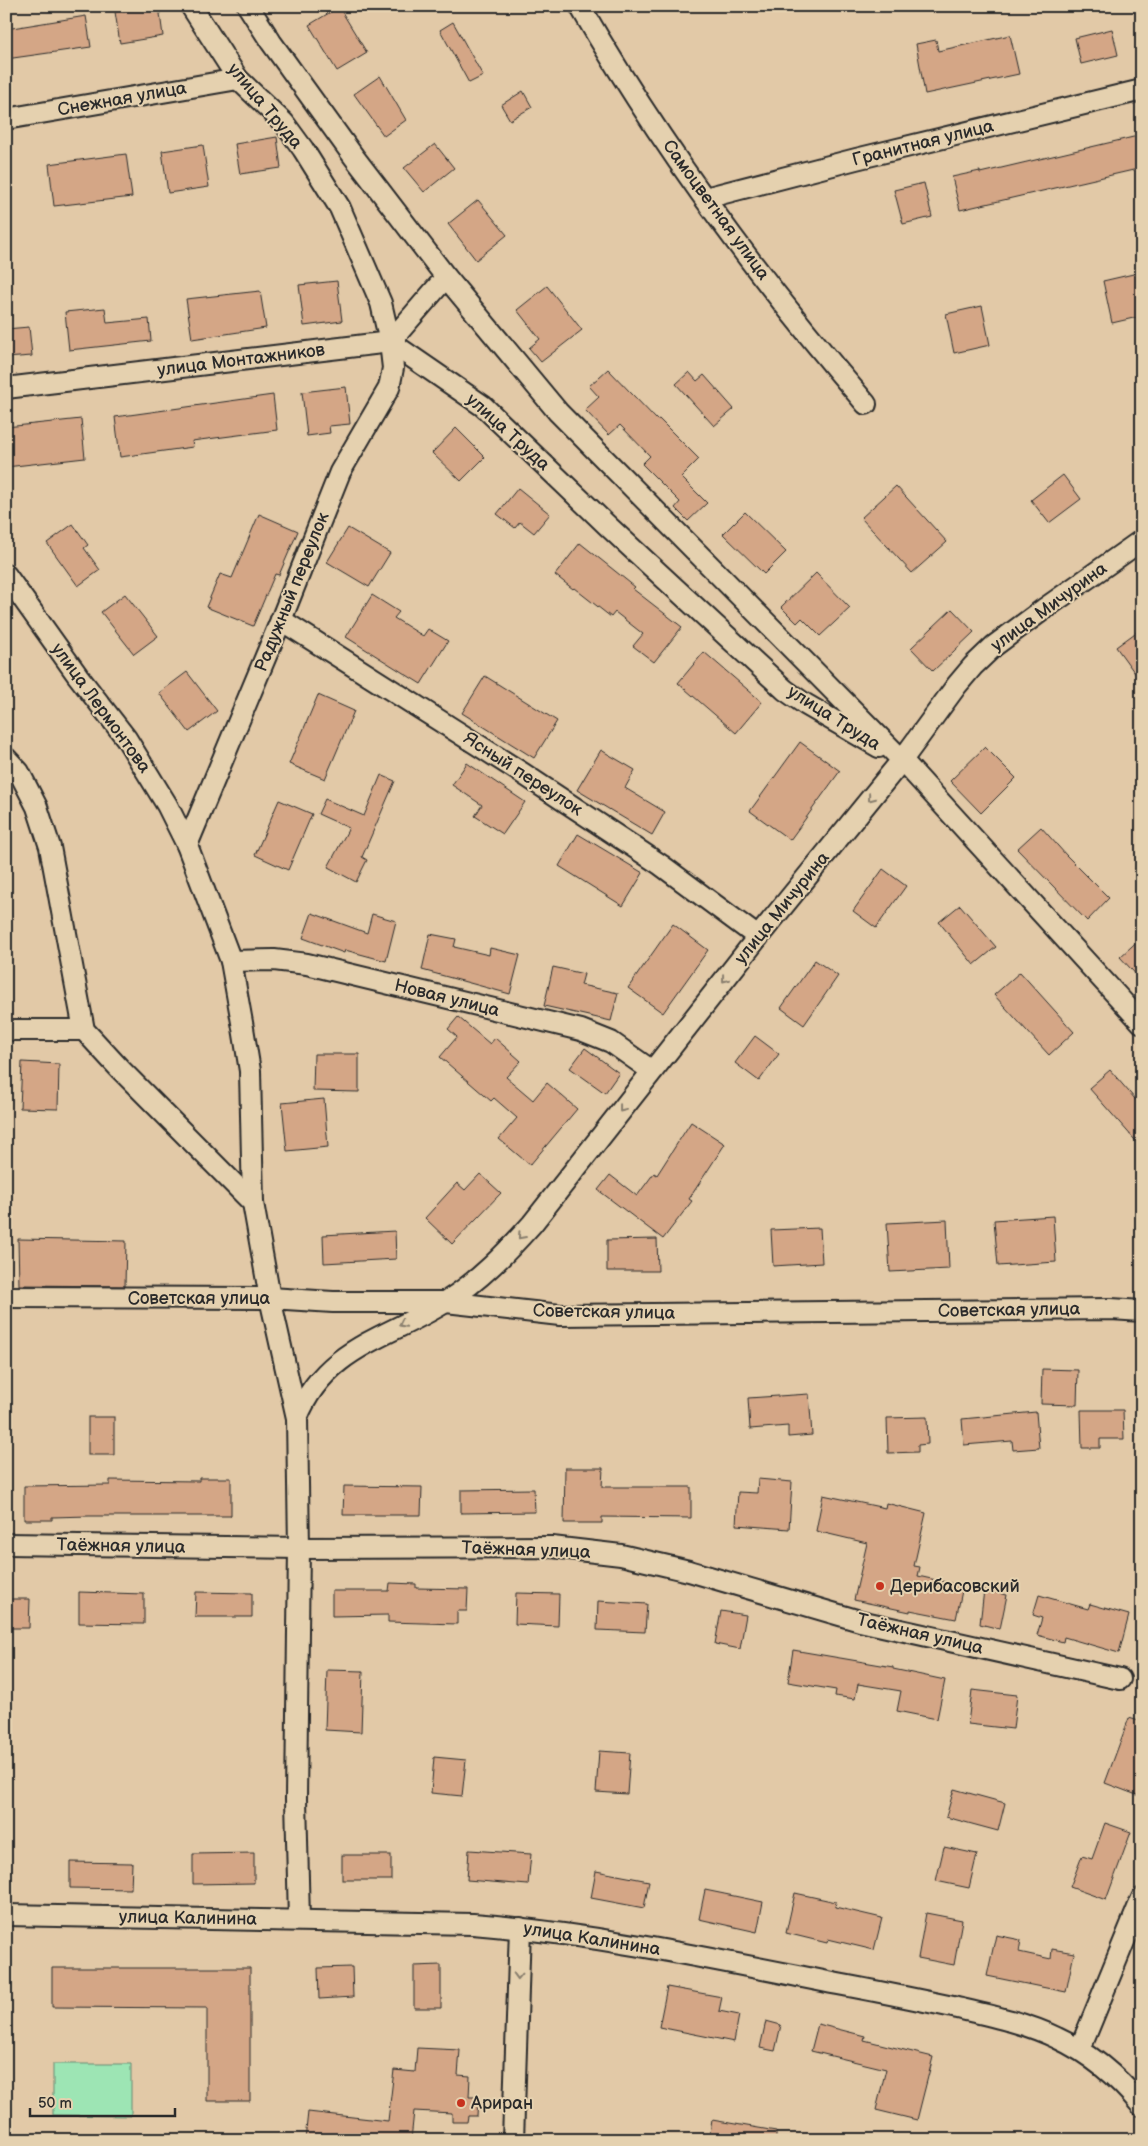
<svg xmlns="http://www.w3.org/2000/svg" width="1148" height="2146" viewBox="0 0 1148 2146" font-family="'Balsamiq Sans',sans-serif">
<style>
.green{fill:#9de5b4;stroke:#648870}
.building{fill:#d4a686;stroke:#2b2b2b}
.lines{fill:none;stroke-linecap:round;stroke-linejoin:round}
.minor-casing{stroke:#2b2b2b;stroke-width:24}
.minor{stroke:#e5d1af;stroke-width:20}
.oneway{stroke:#887e6d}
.poi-dot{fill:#c8321e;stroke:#e5d1af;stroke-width:2}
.labels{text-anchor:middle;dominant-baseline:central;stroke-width:4;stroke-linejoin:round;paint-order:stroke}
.street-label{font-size:18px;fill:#2b2b2b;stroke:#e5d1af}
.poi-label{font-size:18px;fill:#2b2b2b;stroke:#e5d1af;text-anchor:start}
</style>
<rect width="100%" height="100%" fill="#e2c9a7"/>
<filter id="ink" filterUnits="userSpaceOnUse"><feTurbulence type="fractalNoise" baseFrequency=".02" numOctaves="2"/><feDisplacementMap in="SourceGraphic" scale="10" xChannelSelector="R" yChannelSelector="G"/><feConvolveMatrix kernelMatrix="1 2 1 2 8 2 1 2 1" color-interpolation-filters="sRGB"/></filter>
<g filter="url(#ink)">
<!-- green -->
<polygon class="green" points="53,2064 131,2064 131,2116 53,2115"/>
<!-- building -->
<g class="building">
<polygon points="159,6 163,36 120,43 115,12"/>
<polygon points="339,7 367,53 337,71 309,25"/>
<polygon points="86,16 91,47 6,59 6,29"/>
<polygon points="453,22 483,76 469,83 440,30"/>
<polygon points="1112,29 1118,55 1081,64 1075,38"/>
<polygon points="1010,35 1019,74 925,94 916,44 936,40 938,51"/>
<polygon points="380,76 406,120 384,136 354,94"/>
<polygon points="523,91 532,107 510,120 501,105"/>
<polygon points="1142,135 1142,168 960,210 952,177 980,171 980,173"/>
<polygon points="277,137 281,168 240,174 235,144"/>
<polygon points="435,144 454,168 424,192 404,168"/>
<polygon points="203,145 209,187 168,193 162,151"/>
<polygon points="126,154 132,197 54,206 49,164"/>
<polygon points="924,183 932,217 903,224 894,190"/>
<polygon points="478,200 507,235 476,260 448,224"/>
<polygon points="1142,272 1142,316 1112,323 1103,281"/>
<polygon points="337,281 342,321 304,326 299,285"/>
<polygon points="547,286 582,330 541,362 529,348 540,339 517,310"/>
<polygon points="260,291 266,328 192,339 186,299"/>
<polygon points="982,306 990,345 954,353 946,314"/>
<polygon points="105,308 107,323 149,319 151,341 69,350 65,312"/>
<polygon points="29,327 32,356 6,358 6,329"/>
<polygon points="608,369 657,420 659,419 699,459 681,477 707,503 688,521 675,508 680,502 642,464 650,456 620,425 609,435 585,410 599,397 589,386"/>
<polygon points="689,372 697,381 704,375 734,409 714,426 676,384"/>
<polygon points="346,387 350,424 329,426 330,433 307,436 302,392"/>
<polygon points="273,395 277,430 192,441 193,447 120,457 115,417"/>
<polygon points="81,419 85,458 6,467 6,427"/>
<polygon points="456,428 485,457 461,481 432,453"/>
<polygon points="1063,475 1081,499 1049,523 1031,500"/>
<polygon points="896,486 947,542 912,573 861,518"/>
<polygon points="518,488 550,514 534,533 520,522 515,528 497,514"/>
<polygon points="745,512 786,552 764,574 723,534"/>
<polygon points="259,514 298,531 279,575 275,574 253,626 206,607 220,574 232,578"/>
<polygon points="73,524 88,545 84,548 100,570 78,586 47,543"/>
<polygon points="348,528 390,553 369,587 327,562"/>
<polygon points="580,543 635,587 633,589 682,627 654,662 633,646 643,634 615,612 611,617 574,588 573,589 555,575"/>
<polygon points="816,573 850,608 820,636 802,618 797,623 781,607"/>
<polygon points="125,594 158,636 134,654 101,612"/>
<polygon points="372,595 399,612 394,618 423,636 428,629 448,641 421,684 346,637"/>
<polygon points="952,609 974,632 933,671 911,648"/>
<polygon points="1142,628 1142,683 1116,647"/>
<polygon points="704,652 762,702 736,733 678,683"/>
<polygon points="187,672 217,711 189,732 159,693"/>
<polygon points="485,676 557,721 534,758 462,713"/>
<polygon points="318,695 354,711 325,779 289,764"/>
<polygon points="800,742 840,771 790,840 750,811"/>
<polygon points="985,747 1016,778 981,813 950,781"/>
<polygon points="601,750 635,770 625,788 665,812 652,835 577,790"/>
<polygon points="467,763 525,802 503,834 475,816 482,805 452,785"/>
<polygon points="381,775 395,781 362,857 367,860 356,882 328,867 349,828 318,814 325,799 364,816"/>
<polygon points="279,800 312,814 288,870 255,855"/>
<polygon points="1041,827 1066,855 1109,898 1087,921 1017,849"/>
<polygon points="578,834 643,873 623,906 559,866"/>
<polygon points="883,869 906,886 876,928 853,911"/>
<polygon points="960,905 996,947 974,965 939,922"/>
<polygon points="312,913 367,933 372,914 396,921 386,961 345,950 344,953 303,938"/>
<polygon points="673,924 708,950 663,1013 628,988"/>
<polygon points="430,934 456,939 454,947 489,955 490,948 520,955 510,994 422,970"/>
<polygon points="1142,937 1142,981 1120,957"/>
<polygon points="815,960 838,976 804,1025 781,1008"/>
<polygon points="553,967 584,974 581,985 618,993 611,1021 544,1006"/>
<polygon points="1020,972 1074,1032 1049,1055 994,995"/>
<polygon points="458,1017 490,1044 495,1038 521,1061 506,1077 533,1100 547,1083 577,1109 530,1165 499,1139 517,1118 494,1098 491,1101 440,1057 457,1037 448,1029"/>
<polygon points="755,1036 779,1054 759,1081 735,1063"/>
<polygon points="585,1048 619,1073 605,1093 570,1068"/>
<polygon points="314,1054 359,1054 359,1092 313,1091"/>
<polygon points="22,1062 59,1064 58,1109 20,1108"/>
<polygon points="1110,1070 1142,1107 1142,1148 1089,1088"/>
<polygon points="324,1099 328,1147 287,1151 282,1103"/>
<polygon points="691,1122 725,1144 689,1199 692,1201 663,1239 598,1190 610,1175 637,1196 654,1173 657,1175"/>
<polygon points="480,1174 501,1193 452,1244 425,1218 457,1183 465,1190"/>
<polygon points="1053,1216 1056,1262 998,1266 994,1220"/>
<polygon points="947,1220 949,1269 890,1272 887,1223"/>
<polygon points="820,1228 822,1263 773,1266 771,1230"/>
<polygon points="395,1231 396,1259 324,1263 323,1235"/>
<polygon points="18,1239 126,1241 125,1286 19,1285"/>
<polygon points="657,1239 658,1271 607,1271 607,1240"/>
<polygon points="1042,1369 1078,1370 1077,1405 1041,1404"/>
<polygon points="809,1394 812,1435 788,1437 788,1426 750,1429 748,1398"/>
<polygon points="1081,1410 1123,1410 1124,1439 1100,1439 1100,1448 1082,1448"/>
<polygon points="1036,1412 1039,1448 1013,1450 1012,1441 964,1445 962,1419"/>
<rect x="88" y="1417" width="26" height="38"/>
<polygon points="927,1417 928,1444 918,1445 918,1452 888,1453 887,1418"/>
<polygon points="565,1468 603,1468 602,1487 691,1487 691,1518 602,1517 602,1523 564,1523"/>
<polygon points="199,1478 231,1478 231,1516 89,1516 52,1517 52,1520 24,1520 24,1486 110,1485 110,1480 199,1481"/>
<polygon points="758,1479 792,1482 789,1529 736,1525 738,1492 757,1493"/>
<polygon points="344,1486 422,1487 421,1515 343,1515"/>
<polygon points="534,1489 535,1512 461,1513 461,1490"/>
<polygon points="823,1495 885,1508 886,1503 926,1513 914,1566 920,1567 918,1576 963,1586 956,1619 910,1610 910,1612 854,1600 867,1543 816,1531"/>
<polygon points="390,1583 416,1584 416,1588 468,1589 467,1611 457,1611 457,1624 388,1622 388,1615 332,1616 332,1591 389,1591"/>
<polygon points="984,1590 1007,1595 1000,1629 980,1624"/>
<polygon points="79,1592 144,1594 144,1624 79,1623"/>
<polygon points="196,1592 252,1593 252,1617 195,1617"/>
<polygon points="516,1593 559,1594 558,1626 515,1624"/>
<polygon points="1039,1595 1088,1609 1090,1604 1129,1615 1119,1653 1064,1637 1063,1642 1037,1635 1042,1618 1033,1615"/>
<polygon points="6,1599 30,1599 29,1628 6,1628"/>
<polygon points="598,1601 647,1604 645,1632 597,1630"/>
<polygon points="721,1611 746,1615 740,1649 715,1644"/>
<polygon points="793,1650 893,1667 893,1669 945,1680 937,1719 897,1711 901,1691 858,1684 855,1699 835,1696 836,1690 788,1682"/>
<polygon points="327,1670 363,1671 361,1732 325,1730"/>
<polygon points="972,1690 1017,1695 1013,1729 968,1724"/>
<polygon points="1129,1718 1142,1722 1142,1797 1105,1783"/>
<polygon points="599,1751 630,1753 627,1794 596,1792"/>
<polygon points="434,1757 466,1760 462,1796 431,1793"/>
<polygon points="954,1789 1005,1803 998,1831 946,1817"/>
<polygon points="1105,1823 1131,1832 1106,1900 1070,1887 1082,1856 1092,1859"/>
<polygon points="944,1847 977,1854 969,1888 936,1881"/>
<polygon points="469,1850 531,1854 528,1885 467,1880"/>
<polygon points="254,1853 254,1883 193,1884 193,1854"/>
<rect x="342" y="1855" width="49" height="25"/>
<polygon points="70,1862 132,1863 131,1889 70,1888"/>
<polygon points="596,1871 649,1881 644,1908 591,1898"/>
<polygon points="705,1890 763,1902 757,1932 699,1919"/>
<polygon points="795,1893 836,1902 835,1907 882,1918 874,1950 828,1939 827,1943 786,1933"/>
<polygon points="926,1913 962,1920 954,1965 918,1958"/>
<polygon points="996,1935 1021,1940 1019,1952 1051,1959 1052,1949 1074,1953 1066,1992 987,1976"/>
<polygon points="441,1965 441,2008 414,2008 414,1966"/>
<polygon points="352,1967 353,1997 319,1999 318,1968"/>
<polygon points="52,1968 250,1968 250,2101 207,2101 207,2008 52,2007"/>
<polygon points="667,1987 722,1997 719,2011 739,2015 734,2042 659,2027"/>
<polygon points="766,2021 781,2025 775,2051 760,2048"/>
<polygon points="818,2024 865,2036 864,2040 933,2057 917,2120 876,2110 886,2069 811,2051"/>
<polygon points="417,2048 460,2050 458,2075 470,2076 469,2097 478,2097 477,2116 468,2116 467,2122 452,2122 452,2113 414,2111 411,2140 305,2140 308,2112 388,2121 394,2070 415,2072"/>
<polygon points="712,2120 776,2131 776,2140 709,2140"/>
</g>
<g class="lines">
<defs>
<g id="minor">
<polyline points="191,6 238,79 284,123 303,149 340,208 381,303 390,342 483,406 610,528 785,690 805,704 879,747"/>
<polyline points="248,6 271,42 354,157 446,277 558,412 902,760 1142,1023"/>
<path d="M580 6C662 148 760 280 866 404"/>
<polyline points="6,119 238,79"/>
<polyline points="705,198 856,159 1142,90"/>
<polyline points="6,388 390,342 446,277"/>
<polyline points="6,575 78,676 126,738 167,805 187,845 231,961 243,1028 250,1071 253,1203"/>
<polyline points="281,620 522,773 661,865 758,937"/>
<polyline points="6,758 19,772 37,807 50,847 84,1030 120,1069 253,1203 270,1298 297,1418 299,1548 296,1799 299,1920"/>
<polyline points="187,845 281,620 340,472 389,388 393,368 390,342"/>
<polyline points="231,961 274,960 307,964 581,1030 611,1042 652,1071"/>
<polyline points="6,1030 84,1030"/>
<polyline points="6,1297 270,1298 333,1302 446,1302 560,1315 1111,1309 1142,1311"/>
<path d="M297 1418C325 1347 389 1338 447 1301 480 1280 506 1253 532 1224L758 937 902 760 957 685 973 666 994 646 1044 609 1142 540"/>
<polyline points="6,1544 299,1548 552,1547 621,1555 689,1571 860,1621 1120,1679"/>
<path d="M6 1915 473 1924C596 1934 717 1960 838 1984 876 1991 915 1999 953 2007 988 2015 1024 2022 1057 2038 1092 2054 1118 2077 1142 2106"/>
<polyline points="1080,2049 1142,1898"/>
<polyline points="513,2140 520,1928"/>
</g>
</defs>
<!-- minor casing -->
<use href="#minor" class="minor-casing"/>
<!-- minor -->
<use href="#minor" class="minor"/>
</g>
<!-- one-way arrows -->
<defs><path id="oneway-chevron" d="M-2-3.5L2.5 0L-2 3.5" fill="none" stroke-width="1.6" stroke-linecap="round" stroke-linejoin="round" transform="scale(1.25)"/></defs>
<g class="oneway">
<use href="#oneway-chevron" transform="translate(871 798) rotate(129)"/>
<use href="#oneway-chevron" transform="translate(725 979) rotate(128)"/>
<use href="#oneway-chevron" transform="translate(622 1109) rotate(128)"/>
<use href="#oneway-chevron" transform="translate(521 1236) rotate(132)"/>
<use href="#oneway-chevron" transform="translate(402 1324) rotate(153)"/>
<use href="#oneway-chevron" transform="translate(518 1976) rotate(92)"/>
</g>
</g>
<!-- markers -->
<g class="poi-dot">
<circle cx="880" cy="1586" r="5"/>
<circle cx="461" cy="2103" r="5"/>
</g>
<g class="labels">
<!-- street labels -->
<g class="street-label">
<text transform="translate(122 99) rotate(-10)">Снежная улица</text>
<text transform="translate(265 106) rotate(50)">улица Труда</text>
<text transform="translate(923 143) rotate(-14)">Гранитная улица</text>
<text transform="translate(716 210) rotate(54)">Самоцветная улица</text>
<text transform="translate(241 360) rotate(-7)">улица Монтажников</text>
<text transform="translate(508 432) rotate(42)">улица Труда</text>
<text transform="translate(292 592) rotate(-68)">Радужный переулок</text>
<text transform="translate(1049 607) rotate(-36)">улица Мичурина</text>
<text transform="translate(101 708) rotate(54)">улица Лермонтова</text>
<text transform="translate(834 718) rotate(32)">улица Труда</text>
<text transform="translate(523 774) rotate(33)">Ясный переулок</text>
<text transform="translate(782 908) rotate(-51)">улица Мичурина</text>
<text transform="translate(447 998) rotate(14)">Новая улица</text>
<text x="199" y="1298">Советская улица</text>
<text transform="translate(1009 1310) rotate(-1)">Советская улица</text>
<text transform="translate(604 1312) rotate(1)">Советская улица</text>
<text transform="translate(121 1546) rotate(1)">Таёжная улица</text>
<text transform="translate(526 1550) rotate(2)">Таёжная улица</text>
<text transform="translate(920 1634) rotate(13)">Таёжная улица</text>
<text transform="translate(188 1918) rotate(1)">улица Калинина</text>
<text transform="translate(592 1939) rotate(9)">улица Калинина</text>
</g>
<!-- poi labels -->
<g class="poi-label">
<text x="890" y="1586">Дерибасовский</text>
<text x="471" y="2103">Ариран</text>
</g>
</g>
<!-- margin -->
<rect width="1148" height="2146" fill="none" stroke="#e5d1af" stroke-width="25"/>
<rect x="12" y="12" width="1123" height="2121" fill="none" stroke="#2b2b2b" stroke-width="2" filter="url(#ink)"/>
<!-- scale -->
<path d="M30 2108v8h145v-8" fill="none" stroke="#2b2b2b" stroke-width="2.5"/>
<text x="38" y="2108" font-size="15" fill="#2b2b2b" stroke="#e5d1af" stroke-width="4" paint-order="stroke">50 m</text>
</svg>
